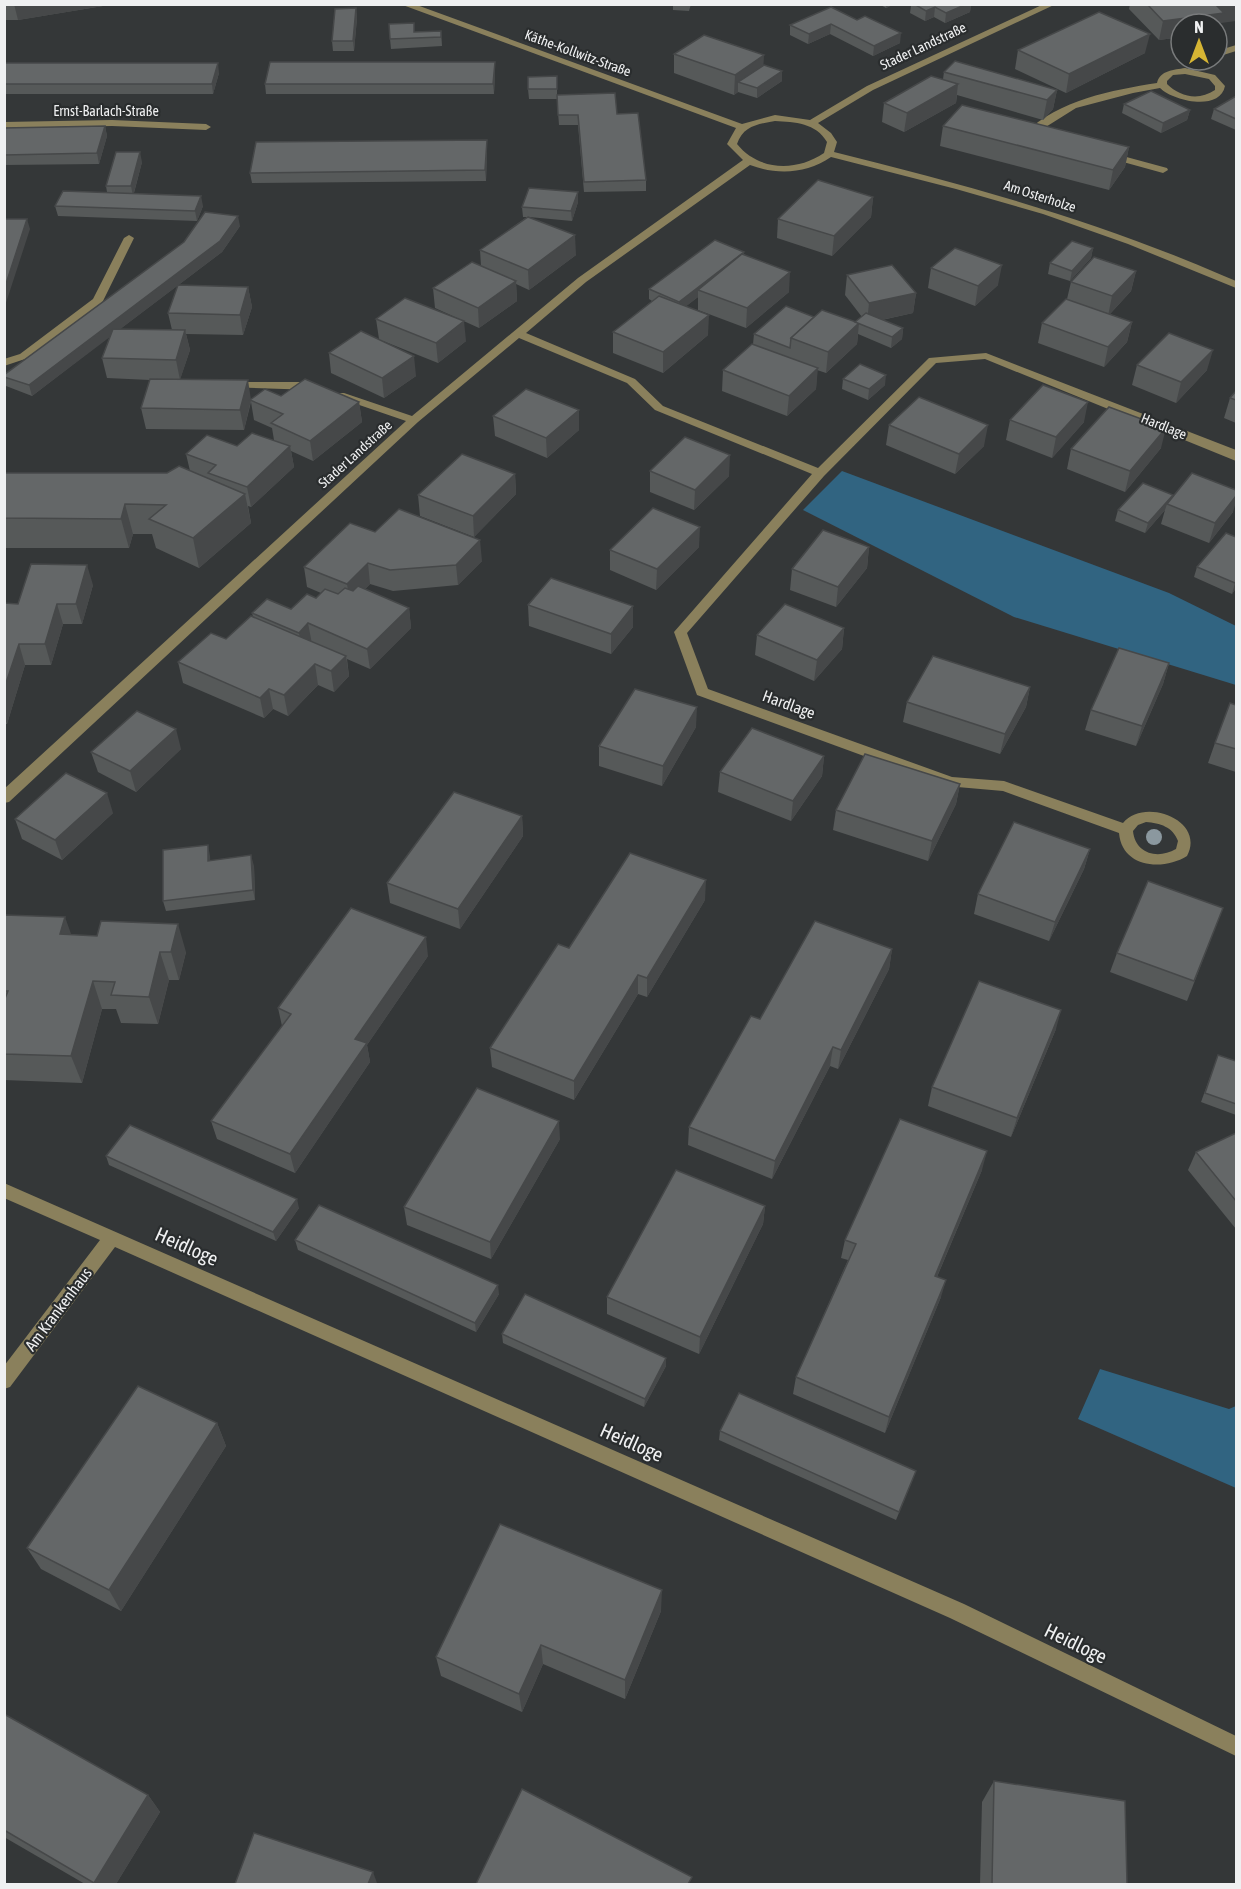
<svg xmlns="http://www.w3.org/2000/svg" width="1241" height="1889" viewBox="0 0 1241 1889" font-family="'Asap Condensed',sans-serif">
<style>
.green{fill:#316481}
.lines{fill:none;stroke-linecap:round;stroke-linejoin:round}
.minor{fill:#8a805c;fill-rule:evenodd}
.tree{fill:#8b989f}
.wall{fill:#565959}
.shaded-wall{fill:#464849}
.building{fill:#646768;stroke:#464849;stroke-width:1.5}
.labels{text-anchor:middle;dominant-baseline:central;stroke-width:4.5;stroke-linejoin:round;paint-order:stroke}
.far-street-label{font-size:14px;fill:#eff0f1;stroke:#2a2d2e}
.street-label{font-size:16px;fill:#eff0f1;stroke:#2a2d2e}
.near-street-label{font-size:20px;fill:#eff0f1;stroke:#2a2d2e}
</style>
<rect width="100%" height="100%" fill="#343738"/>
<!-- green -->
<g class="green">
<polygon points="842,471 1169,593 1236,626 1236,685 1014,617 803,510"/>
<polygon points="1100,1369 1229,1409 1236,1406 1236,1488 1078,1419"/>
</g>
<g class="lines">
<!-- minor -->
<g class="minor">
<path d="M400 4H414L742 124 775 115 810 120 867 86 1044 4H1056L873 90 818 123 831 133 837 142 834 152C968 185 1098 221 1224 276L1236 281V288L1128 244 1043 214 956 189 831 157C806 174 777 175 750 165L586 282 526 333 635 379 663 406 818 468 929 358 986 353 1236 450V461L985 359 936 363 824 476 687 633 708 689 952 777 1004 781 1123 823C1144 797 1206 820 1187 856 1163 871 1122 868 1119 833L1003 791 946 786 697 695 674 632 812 474 655 410 627 383 519 338 418 422 9 802 4 803V789L406 421 336 397V393H344L412 416 578 278 743 160 727 144 736 128ZM775 121C795 122 816 123 827 142L824 153C796 172 759 171 737 144 743 126 758 124 775 121ZM1146 822C1160 823 1173 827 1178 841L1176 849C1157 860 1135 853 1133 831L1138 825Z"/>
<polygon points="1236,45 1236,51 1217,57 1217,51"/>
<path d="M1185 68 1215 75 1225 86C1220 112 1173 101 1160 88L1133 93 1076 108 1033 135 1025 133C1059 100 1112 90 1157 83 1160 70 1174 70 1185 68ZM1185 74 1209 79 1215 86V90C1199 101 1180 97 1167 84V81L1173 75Z"/>
<polygon points="112,120 206,124 211,127 206,130 112,126 4,128 4,122"/>
<polygon points="1108,152 1167,168 1168,170 1163,173 1105,157 1105,153"/>
<polygon points="129,235 134,238 102,303 28,358 4,366 4,359 20,354 93,299 124,238"/>
<polygon points="228,382 309,382 320,387 314,390 224,387 222,385"/>
<polygon points="4,1183 964,1604 1236,1736 1236,1756 950,1618 115,1247 10,1387 4,1389 4,1366 100,1240 4,1198"/>
</g>
</g>
<!-- trees -->
<circle class="tree" cx="1154" cy="837" r="8"/>
<!-- wall -->
<g class="wall">
<polygon points="4,4 224,4 224,5 109,5 18,20 4,20"/>
<polygon points="673,4 691,4 689,11 673,10"/>
<polygon points="879,4 894,4 886,8"/>
<polygon points="909,4 971,4 970,12 945,23 934,17 925,21 910,13 911,6"/>
<polygon points="1130,4 1236,4 1221,23 1219,32 1217,32 1217,24 1181,24 1181,37 1159,40 1129,9"/>
<polygon points="831,7 900,43 873,56 830,34 808,44 790,35 790,25"/>
<polygon points="356,8 357,18 354,51 333,51 332,41"/>
<polygon points="441,31 442,46 391,49 390,39 415,32"/>
<polygon points="1018,50 1145,53 1066,93 1015,69"/>
<polygon points="674,54 764,65 782,81 757,98 738,92 734,95 674,73"/>
<polygon points="495,62 495,72 494,94 266,94 265,84"/>
<polygon points="4,63 219,73 213,94 4,94"/>
<polygon points="944,72 1057,90 1053,109 1043,120 957,95 956,103 904,132 882,122 884,103 943,79"/>
<polygon points="557,76 557,95 617,114 646,180 646,191 584,192 578,125 559,125 557,99 529,99 528,89"/>
<polygon points="1236,96 1236,130 1211,119 1214,109"/>
<polygon points="1124,104 1190,110 1187,120 1161,133 1122,113"/>
<polygon points="105,126 107,136 99,164 4,165 4,128"/>
<polygon points="943,126 1129,147 1125,167 1109,190 940,146"/>
<polygon points="487,150 486,181 252,183 250,173"/>
<polygon points="142,162 134,193 203,206 197,221 58,216 55,206 107,192 106,186"/>
<polygon points="873,197 871,217 832,256 777,238 778,219"/>
<polygon points="578,202 572,221 529,217 576,255 529,290 516,284 517,301 479,328 435,308 433,288 481,266 480,250 527,217 523,217 522,207"/>
<polygon points="240,226 222,252 120,329 172,330 168,313 248,287 252,307 243,335 186,334 190,350 180,379 251,400 281,396 359,402 362,422 313,461 291,451 294,467 251,507 248,506 251,523 199,568 156,548 152,534 133,534 129,548 4,548 4,473 167,473 190,471 186,454 274,440 272,428 254,420 251,402 244,430 146,429 141,408 150,380 107,378 102,358 110,336 32,396 6,386 4,381 4,375 184,242"/>
<polygon points="1093,248 1091,258 1070,281 1048,274 1050,263"/>
<polygon points="744,252 744,254 789,292 746,328 698,310 698,297 686,306 708,335 663,373 613,353 613,332 652,301 649,299 649,289"/>
<polygon points="931,268 998,285 975,306 928,288"/>
<polygon points="1136,271 1131,291 1110,314 1132,322 1127,342 1104,367 1038,343 1042,323 1067,299 1071,282"/>
<polygon points="847,275 916,293 913,313 882,320 903,328 902,339 891,348 858,334 857,344 826,373 817,370 816,389 787,416 722,391 723,370 753,344 754,334 814,317 855,322 862,317 845,295"/>
<polygon points="376,319 466,341 438,363 383,341 416,376 384,398 331,373 329,353 379,339"/>
<polygon points="1137,365 1207,370 1176,403 1132,385"/>
<polygon points="843,379 885,385 868,400 842,389"/>
<polygon points="1236,391 1236,423 1224,418 1230,398"/>
<polygon points="493,416 579,430 547,458 495,436"/>
<polygon points="1010,420 1084,422 1052,458 1006,440"/>
<polygon points="889,425 984,446 955,474 886,445"/>
<polygon points="1161,448 1125,492 1067,469 1071,449"/>
<polygon points="650,471 729,476 694,510 650,492"/>
<polygon points="515,474 516,494 474,537 420,516 418,495"/>
<polygon points="1173,495 1172,498 1233,512 1209,543 1161,524 1165,510 1145,533 1115,521 1118,510"/>
<polygon points="375,532 482,561 458,585 393,591 370,584 365,589 409,608 411,628 370,669 347,659 349,676 334,692 318,685 288,716 273,709 264,718 183,683 178,662 226,639 253,617 252,613 291,609 316,598 321,593 307,587 304,567"/>
<polygon points="1226,533 1236,588 1232,594 1194,577 1197,567"/>
<polygon points="699,547 656,590 610,570 610,550"/>
<polygon points="869,547 867,568 836,607 790,590 792,569"/>
<polygon points="93,585 82,624 63,624 51,665 25,665 7,724 4,724 4,603 18,604"/>
<polygon points="528,605 633,627 611,654 529,626"/>
<polygon points="844,628 842,649 814,681 755,655 757,635"/>
<polygon points="1169,663 1163,684 1136,746 1085,730 1091,710"/>
<polygon points="1030,687 1026,707 1000,754 903,722 907,702"/>
<polygon points="1236,705 1236,772 1208,763 1215,743"/>
<polygon points="696,727 662,786 599,766 599,746"/>
<polygon points="181,749 136,792 98,772 91,752"/>
<polygon points="824,756 822,776 791,821 718,792 720,772"/>
<polygon points="960,784 956,804 928,861 833,830 836,810"/>
<polygon points="113,813 62,860 22,839 15,819"/>
<polygon points="522,816 523,836 460,929 390,903 387,883"/>
<polygon points="1090,849 1084,869 1049,941 974,914 978,894"/>
<polygon points="210,856 210,860 254,866 255,900 166,911 163,901"/>
<polygon points="705,900 647,997 638,994 574,1100 492,1067 490,1048 569,948"/>
<polygon points="1223,908 1187,1001 1110,972 1117,953"/>
<polygon points="4,915 71,935 186,952 179,980 169,980 158,1024 121,1023 116,1009 102,1009 82,1083 4,1080"/>
<polygon points="892,949 889,969 838,1069 830,1066 772,1179 688,1145 689,1127 760,1019"/>
<polygon points="428,956 367,1045 370,1062 295,1173 217,1139 211,1121 282,1026 278,1008"/>
<polygon points="1056,1029 1011,1137 928,1106 932,1087"/>
<polygon points="1218,1055 1236,1061 1236,1115 1201,1102"/>
<polygon points="1236,1133 1236,1229 1188,1170 1196,1152"/>
<polygon points="560,1139 491,1259 407,1225 404,1207"/>
<polygon points="106,1156 299,1208 276,1241 109,1165"/>
<polygon points="982,1170 937,1277 941,1297 885,1433 793,1394 796,1377 848,1260 841,1258 845,1240"/>
<polygon points="765,1206 763,1224 699,1354 607,1314 607,1297"/>
<polygon points="295,1240 499,1294 476,1332 298,1250"/>
<polygon points="502,1334 666,1358 666,1366 644,1407 503,1343"/>
<polygon points="217,1423 226,1446 121,1611 41,1569 27,1548"/>
<polygon points="720,1431 913,1479 896,1520 719,1440"/>
<polygon points="661,1611 625,1699 543,1664 522,1712 441,1676 436,1657"/>
<polygon points="4,1714 148,1795 160,1812 116,1884 85,1884 4,1837"/>
<polygon points="994,1781 1127,1884 980,1884 982,1802"/>
</g>
<!-- shaded-wall -->
<g class="shaded-wall">
<polygon points="14,4 109,4 109,5 18,20"/>
<polygon points="886,4 894,4 886,8"/>
<polygon points="967,4 971,4 970,12 945,23 946,13"/>
<polygon points="1222,4 1236,4 1236,21 1221,23 1219,32 1217,32 1217,24 1181,24 1181,37 1159,40 1163,21 1216,5"/>
<polygon points="935,7 934,17 925,21 926,11"/>
<polygon points="356,8 357,18 354,51 353,41"/>
<polygon points="831,24 830,34 808,44 809,34"/>
<polygon points="901,33 900,43 873,56 874,46"/>
<polygon points="1150,34 1145,53 1066,93 1069,74"/>
<polygon points="764,55 763,74 738,82 738,92 734,95 735,75"/>
<polygon points="495,62 495,72 494,94 493,84"/>
<polygon points="218,63 219,73 213,94 212,84"/>
<polygon points="782,71 782,81 757,98 757,88"/>
<polygon points="958,84 956,103 904,132 907,113"/>
<polygon points="1057,90 1053,109 1043,120 1047,100"/>
<polygon points="1190,110 1187,120 1161,133 1163,123"/>
<polygon points="105,126 107,136 99,164 97,153"/>
<polygon points="487,140 487,150 486,181 485,170"/>
<polygon points="1129,147 1125,167 1109,190 1113,170"/>
<polygon points="140,152 142,162 133,196 131,186"/>
<polygon points="578,192 578,202 572,221 571,211"/>
<polygon points="201,196 203,206 197,221 195,211"/>
<polygon points="873,197 871,217 832,256 834,236"/>
<polygon points="238,216 240,226 222,252 32,396 29,385"/>
<polygon points="27,219 30,229 4,309 4,290"/>
<polygon points="575,235 576,255 529,290 528,270"/>
<polygon points="1093,248 1091,258 1070,281 1072,271"/>
<polygon points="744,252 744,263 698,290 698,297 679,312 679,302"/>
<polygon points="1002,265 998,285 975,306 978,286"/>
<polygon points="1136,271 1131,291 1108,316 1112,296"/>
<polygon points="790,272 789,292 746,328 747,308"/>
<polygon points="516,281 517,301 479,328 478,308"/>
<polygon points="248,287 252,307 243,335 240,315"/>
<polygon points="916,293 913,313 867,323 869,303"/>
<polygon points="709,315 708,335 663,373 663,352"/>
<polygon points="464,321 466,341 438,363 436,343"/>
<polygon points="1132,322 1127,342 1104,367 1108,347"/>
<polygon points="859,323 857,344 826,373 828,352"/>
<polygon points="903,328 902,339 891,348 892,337"/>
<polygon points="185,330 190,350 180,380 176,360"/>
<polygon points="1213,350 1207,370 1176,403 1181,382"/>
<polygon points="414,356 416,376 384,398 382,378"/>
<polygon points="818,368 816,389 787,416 789,396"/>
<polygon points="886,375 885,385 868,400 869,389"/>
<polygon points="248,380 251,400 244,430 240,410"/>
<polygon points="359,402 362,422 313,461 310,441"/>
<polygon points="1088,402 1084,422 1052,458 1056,437"/>
<polygon points="579,410 579,430 547,458 546,438"/>
<polygon points="988,425 984,446 955,474 959,454"/>
<polygon points="1166,428 1161,448 1125,492 1130,471"/>
<polygon points="290,446 294,467 251,507 247,487"/>
<polygon points="730,455 729,476 694,510 695,490"/>
<polygon points="515,474 516,494 474,537 473,516"/>
<polygon points="245,494 251,523 199,568 193,538"/>
<polygon points="1173,495 1170,505 1167,504 1165,510 1145,533 1148,523"/>
<polygon points="1236,496 1236,502 1233,512 1209,543 1215,523"/>
<polygon points="125,504 133,534 129,548 121,519"/>
<polygon points="700,527 699,547 656,590 657,569"/>
<polygon points="480,540 482,561 458,585 456,565"/>
<polygon points="869,547 867,568 836,607 838,587"/>
<polygon points="368,563 370,584 350,604 347,584"/>
<polygon points="87,565 93,585 82,624 76,604"/>
<polygon points="1236,581 1236,588 1232,594 1235,583"/>
<polygon points="57,604 63,624 51,665 45,644"/>
<polygon points="633,606 633,627 611,654 611,634"/>
<polygon points="409,608 411,628 370,669 367,649"/>
<polygon points="308,623 312,644 302,653 299,633"/>
<polygon points="844,628 842,649 814,681 817,660"/>
<polygon points="19,644 25,665 7,724 4,716 4,689"/>
<polygon points="346,656 349,676 334,692 331,671"/>
<polygon points="1169,663 1163,684 1136,746 1142,726"/>
<polygon points="315,664 318,685 288,716 284,695"/>
<polygon points="1030,687 1026,707 1000,754 1005,734"/>
<polygon points="269,689 273,709 264,718 260,698"/>
<polygon points="697,707 696,727 662,786 663,766"/>
<polygon points="176,729 181,749 136,792 130,771"/>
<polygon points="824,756 822,776 791,821 793,801"/>
<polygon points="960,784 956,804 928,861 932,841"/>
<polygon points="107,793 113,813 62,860 55,840"/>
<polygon points="522,816 523,836 460,929 458,909"/>
<polygon points="208,845 210,856 211,871 208,861"/>
<polygon points="1090,849 1084,869 1049,941 1055,922"/>
<polygon points="251,855 254,866 255,900 253,890"/>
<polygon points="706,880 705,900 647,997 647,978"/>
<polygon points="65,917 75,945 60,934"/>
<polygon points="178,924 186,952 179,980 171,952"/>
<polygon points="426,937 428,956 367,1045 370,1062 295,1173 290,1154 355,1039"/>
<polygon points="892,949 889,969 838,1069 841,1050"/>
<polygon points="160,952 169,980 158,1024 149,997"/>
<polygon points="638,975 638,994 574,1100 574,1081"/>
<polygon points="93,981 102,1009 82,1083 71,1056"/>
<polygon points="1061,1010 1056,1029 1011,1137 1017,1118"/>
<polygon points="833,1047 830,1066 772,1179 775,1161"/>
<polygon points="559,1121 560,1139 491,1259 490,1242"/>
<polygon points="987,1151 982,1170 930,1293 935,1276"/>
<polygon points="297,1199 299,1208 276,1241 273,1232"/>
<polygon points="765,1206 763,1224 699,1354 700,1337"/>
<polygon points="946,1280 941,1297 885,1433 889,1417"/>
<polygon points="498,1285 499,1294 476,1332 475,1323"/>
<polygon points="666,1358 666,1366 644,1407 645,1399"/>
<polygon points="217,1423 226,1446 121,1611 109,1590"/>
<polygon points="662,1590 661,1611 625,1699 625,1680"/>
<polygon points="541,1645 543,1664 522,1712 519,1694"/>
<polygon points="148,1795 160,1812 116,1884 95,1884 94,1883"/>
<polygon points="373,1872 377,1883 377,1884 368,1884"/>
</g>
<!-- building -->
<g class="building">
<polygon points="914,4 967,4 946,13 935,7 926,11"/>
<polygon points="1147,4 1222,4 1216,5 1224,13 1163,21"/>
<polygon points="831,7 857,20 865,16 901,33 874,46 831,24 809,34 790,25"/>
<polygon points="356,8 353,41 332,41 335,9"/>
<polygon points="1099,12 1150,34 1069,74 1018,50"/>
<polygon points="414,23 414,32 441,31 441,37 390,39 389,24"/>
<polygon points="704,35 764,55 735,75 674,54"/>
<polygon points="955,61 1057,90 1047,100 944,72"/>
<polygon points="270,62 495,62 493,84 265,84"/>
<polygon points="4,63 218,63 212,84 4,84"/>
<polygon points="764,65 782,71 757,88 738,82"/>
<polygon points="557,76 557,89 528,89 528,77"/>
<polygon points="931,76 958,84 907,113 884,103"/>
<polygon points="1151,91 1190,110 1163,123 1124,104"/>
<polygon points="615,93 617,114 638,113 646,180 584,182 578,115 558,115 557,95"/>
<polygon points="1236,96 1236,119 1214,109"/>
<polygon points="962,105 1129,147 1113,170 943,126"/>
<polygon points="105,126 97,153 4,155 4,128"/>
<polygon points="487,140 485,170 250,173 256,142"/>
<polygon points="116,152 140,152 131,186 106,186"/>
<polygon points="818,180 873,197 834,236 778,219"/>
<polygon points="529,188 578,192 571,211 522,207"/>
<polygon points="63,191 201,196 195,211 55,206"/>
<polygon points="205,212 238,216 220,241 29,385 4,377 4,375 184,242"/>
<polygon points="528,217 575,235 528,270 480,250"/>
<polygon points="4,219 27,219 4,290"/>
<polygon points="715,240 744,252 679,302 649,289"/>
<polygon points="1072,241 1093,248 1072,271 1050,263"/>
<polygon points="955,248 1002,265 978,286 931,268"/>
<polygon points="742,254 790,272 747,308 698,290"/>
<polygon points="1094,257 1136,271 1112,296 1071,282"/>
<polygon points="472,262 516,281 478,308 433,288"/>
<polygon points="892,265 916,293 869,303 847,275"/>
<polygon points="178,285 248,287 240,315 168,313"/>
<polygon points="659,296 709,315 663,352 613,332"/>
<polygon points="405,298 464,321 436,343 376,319"/>
<polygon points="1066,299 1132,322 1108,347 1042,323"/>
<polygon points="786,306 814,317 791,338 790,348 754,334"/>
<polygon points="822,310 859,323 828,352 791,338"/>
<polygon points="866,313 903,328 892,337 855,322"/>
<polygon points="113,329 185,330 176,360 102,358"/>
<polygon points="361,331 414,356 382,378 329,353"/>
<polygon points="1169,333 1213,350 1181,382 1137,365"/>
<polygon points="752,344 818,368 789,396 723,370"/>
<polygon points="860,364 886,375 869,389 843,379"/>
<polygon points="150,379 248,380 240,410 141,408"/>
<polygon points="305,379 359,402 310,441 271,423 283,414 250,400 265,389 281,396"/>
<polygon points="1043,385 1088,402 1056,437 1010,420"/>
<polygon points="526,389 579,410 546,438 493,416"/>
<polygon points="1236,391 1236,400 1230,398"/>
<polygon points="919,397 988,425 959,454 889,425"/>
<polygon points="1109,407 1166,428 1130,471 1071,449"/>
<polygon points="252,433 290,446 247,487 208,473 216,465 186,454 207,435 237,446"/>
<polygon points="685,437 730,455 695,490 650,471"/>
<polygon points="462,454 515,474 473,516 418,495"/>
<polygon points="179,466 245,494 193,538 149,519 166,505 125,504 121,519 4,518 4,473 167,473"/>
<polygon points="1192,473 1236,490 1236,496 1215,523 1167,504"/>
<polygon points="1143,483 1173,495 1148,523 1118,510"/>
<polygon points="653,508 700,527 657,569 610,550"/>
<polygon points="399,509 480,540 456,565 390,570 368,563 347,584 304,567 350,523 375,532"/>
<polygon points="823,530 869,547 838,587 792,569"/>
<polygon points="1226,533 1236,537 1236,581 1235,583 1197,567"/>
<polygon points="31,564 87,565 76,604 57,604 45,644 19,644 4,689 4,603 18,604"/>
<polygon points="551,578 633,606 611,634 528,605"/>
<polygon points="358,586 409,608 367,649 308,623 299,633 252,613 267,599 291,609 307,594 316,598 325,589 338,594 345,588 353,591"/>
<polygon points="785,604 844,628 817,660 757,635"/>
<polygon points="251,616 346,656 331,671 315,664 284,695 269,689 260,698 178,662 211,633 226,639"/>
<polygon points="1119,648 1169,663 1142,726 1091,710"/>
<polygon points="933,656 1030,687 1005,734 907,702"/>
<polygon points="635,689 697,707 663,766 599,746"/>
<polygon points="1230,703 1236,705 1236,749 1215,743"/>
<polygon points="137,711 176,729 130,771 91,752"/>
<polygon points="752,728 824,756 793,801 720,772"/>
<polygon points="865,754 960,784 932,841 836,810"/>
<polygon points="66,773 107,793 55,840 15,819"/>
<polygon points="454,792 522,816 458,909 387,883"/>
<polygon points="1014,822 1090,849 1055,922 978,894"/>
<polygon points="208,845 208,861 251,855 253,890 163,901 163,850"/>
<polygon points="630,853 706,880 647,978 638,975 574,1081 490,1048 558,944 569,948"/>
<polygon points="1148,881 1223,908 1194,981 1117,953"/>
<polygon points="351,908 426,937 355,1039 367,1043 290,1154 211,1121 291,1014 278,1008"/>
<polygon points="4,915 65,917 60,934 97,936 101,921 178,924 171,952 160,952 149,997 111,995 115,982 93,981 71,1056 4,1054 4,1001 8,991 4,991"/>
<polygon points="815,921 892,949 841,1050 833,1047 775,1161 689,1127 751,1016 760,1019"/>
<polygon points="979,981 1061,1010 1017,1118 932,1087"/>
<polygon points="1218,1055 1236,1061 1236,1104 1205,1093"/>
<polygon points="477,1088 559,1121 490,1242 404,1207"/>
<polygon points="900,1119 987,1151 935,1276 946,1280 889,1417 796,1377 856,1244 845,1240"/>
<polygon points="130,1125 297,1199 273,1232 106,1156"/>
<polygon points="1236,1133 1236,1201 1196,1152"/>
<polygon points="676,1170 765,1206 700,1337 607,1297"/>
<polygon points="319,1205 498,1285 475,1323 295,1240"/>
<polygon points="525,1294 666,1358 645,1399 502,1334"/>
<polygon points="138,1386 217,1423 109,1590 27,1548"/>
<polygon points="739,1393 916,1471 899,1512 720,1431"/>
<polygon points="500,1524 662,1590 625,1680 541,1645 519,1694 436,1657"/>
<polygon points="4,1714 148,1795 94,1883 4,1830"/>
<polygon points="994,1781 1125,1801 1127,1884 992,1884"/>
<polygon points="522,1789 692,1877 688,1884 476,1884"/>
<polygon points="254,1833 373,1872 368,1884 235,1884"/>
</g>
<g class="labels">
<!-- far-street labels -->
<g class="far-street-label">
<text transform="translate(923 46) rotate(-25)">Stader Landstraße</text>
<text transform="translate(578 53) rotate(20)">Käthe-Kollwitz-Straße</text>
<text x="106" y="111">Ernst-Barlach-Straße</text>
<text transform="translate(1040 196) rotate(18)">Am Osterholze</text>
<text transform="translate(1164 426) rotate(22)">Hardlage</text>
<text transform="translate(355 454) rotate(-42)">Stader Landstraße</text>
</g>
<!-- street labels -->
<g class="street-label">
<text transform="translate(789 704) rotate(20)">Hardlage</text>
<text transform="translate(58 1309) rotate(-53)">Am Krankenhaus</text>
</g>
<!-- near-street labels -->
<g class="near-street-label">
<text transform="translate(187 1246) rotate(24)">Heidloge</text>
<text transform="translate(632 1442) rotate(24)">Heidloge</text>
<text transform="translate(1076 1643) rotate(26)">Heidloge</text>
</g>
</g>
<!-- border -->
<rect width="1241" height="1889" fill="none" stroke="#eff0f1" stroke-width="12"/>
<!-- north arrow -->
<g transform="translate(1199 42)"><circle r="28" fill="#2a2d2e" stroke="#797b7c" stroke-width="1.5"/>
<path d="M0-4.5L10 22L0 15L-10 22Z" fill="#d6b534"/>
<text y="-9" font-size="16" font-weight="bold" text-anchor="middle" fill="#eff0f1">N</text>
</g>
</svg>
